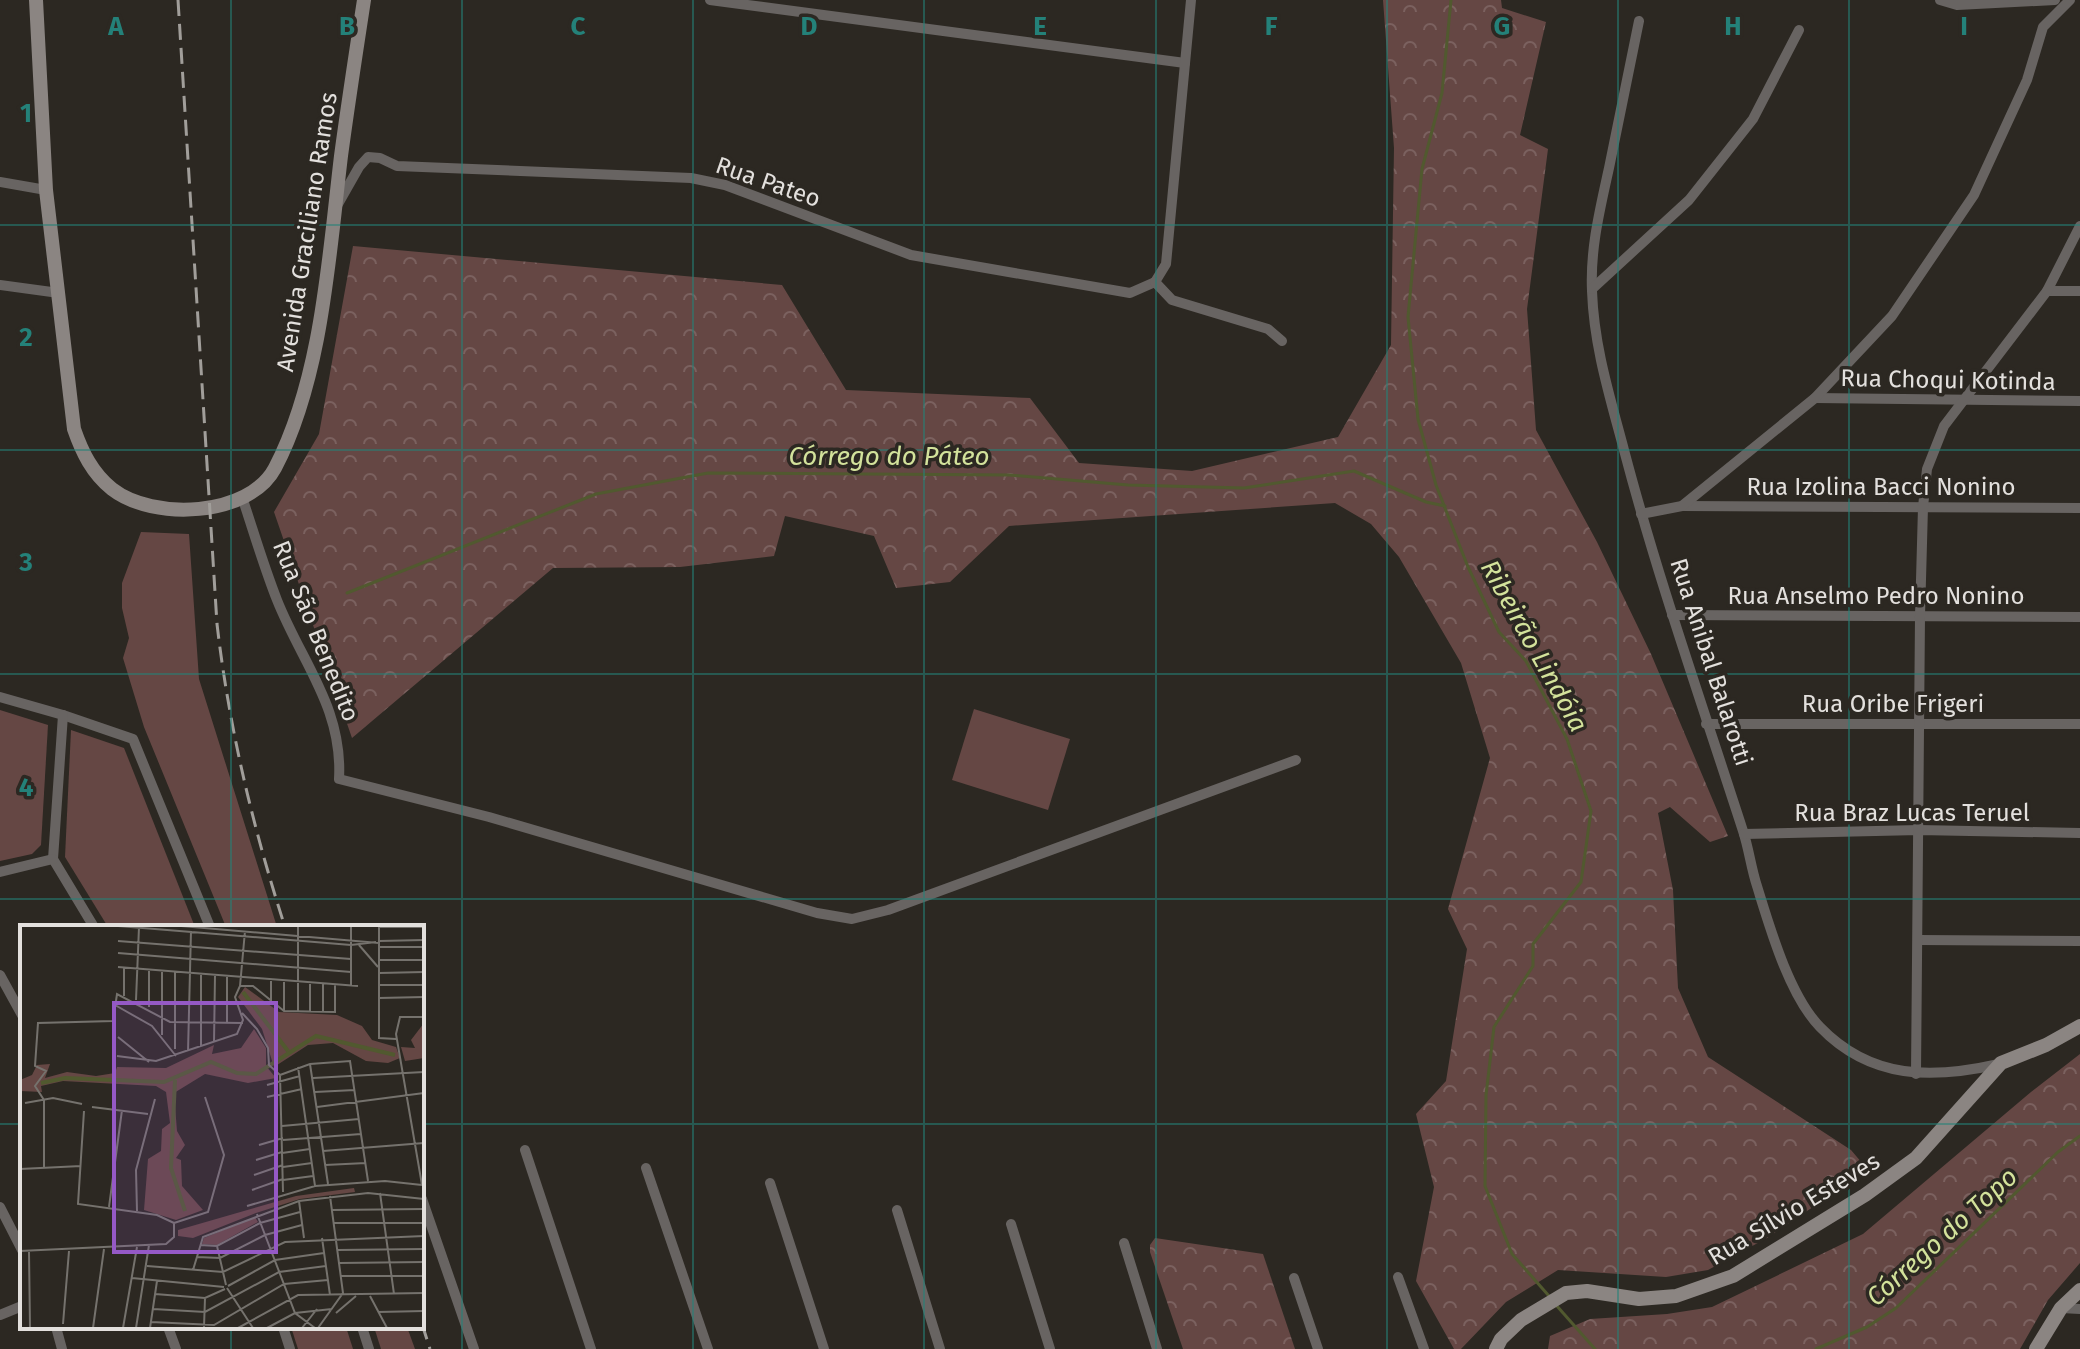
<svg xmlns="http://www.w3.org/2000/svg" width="2080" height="1349" viewBox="0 0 2080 1349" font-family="'Fira Sans',sans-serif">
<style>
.grass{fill:#654744}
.forest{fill:url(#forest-crowns)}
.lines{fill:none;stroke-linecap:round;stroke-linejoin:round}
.stream{stroke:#51592f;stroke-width:3}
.street{stroke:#686462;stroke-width:10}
.secondary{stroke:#8b8582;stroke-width:14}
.rail{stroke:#a19e9a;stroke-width:3;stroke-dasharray:16 8;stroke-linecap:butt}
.grid{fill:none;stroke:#248179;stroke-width:2;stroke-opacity:0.55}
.labels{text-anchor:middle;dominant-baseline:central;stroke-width:7;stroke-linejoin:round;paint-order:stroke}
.street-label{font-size:24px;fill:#e3e0dd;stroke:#2c2822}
.water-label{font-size:26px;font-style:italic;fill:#d3e29b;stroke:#2c2822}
.inset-river{fill:none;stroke:#51592f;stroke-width:4}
.inset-road{fill:none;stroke:#75726d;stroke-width:2}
.view{fill:#9559c6;fill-opacity:0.15;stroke:#9559c6;stroke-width:4}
.inset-edge{fill:none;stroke:#e3e0dd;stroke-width:4}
.grid-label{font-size:26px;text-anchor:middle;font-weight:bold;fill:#248179;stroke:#2c2822;stroke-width:7;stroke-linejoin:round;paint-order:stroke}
</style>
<defs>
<pattern id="forest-crowns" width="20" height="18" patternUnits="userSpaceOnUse" patternTransform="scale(2)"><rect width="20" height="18" fill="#654744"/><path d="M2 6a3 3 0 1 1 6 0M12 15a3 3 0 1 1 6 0" fill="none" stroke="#7b615f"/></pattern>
</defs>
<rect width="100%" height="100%" fill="#2c2822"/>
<!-- grass -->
<g class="grass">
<polygon points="141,532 189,534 199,679 277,927 226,927 144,727 123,658 129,638 122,608 122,583"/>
<polygon points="974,709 1070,739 1048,810 952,780"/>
<polygon points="0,710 48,725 41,845 32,854 0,861"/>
<polygon points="71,730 124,748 195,927 108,927 65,857"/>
<polygon points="291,1327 346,1327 353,1349 298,1349"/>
<polygon points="374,1327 407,1327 415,1349 381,1349"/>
</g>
<!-- forest -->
<g class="forest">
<polygon points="1383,0 1501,0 1502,8 1546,22 1520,135 1548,149 1527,309 1536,430 1597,542 1651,654 1728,836 1710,842 1670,807 1658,813 1673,890 1678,988 1708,1057 1851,1150 1868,1170 1767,1238 1708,1270 1666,1277 1558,1270 1506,1302 1461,1349 1454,1349 1416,1281 1434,1187 1416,1114 1446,1081 1467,949 1448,909 1490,758 1461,663 1399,557 1371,524 1335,503 1009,526 950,582 896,588 874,536 785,516 774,556 680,567 553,568 352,738 274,512 319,434 353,246 782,285 846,390 1030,398 1079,463 1192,471 1338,437 1391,345 1394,148"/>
<polygon points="2080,1054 2080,1263 2048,1300 2020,1349 1548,1349 1550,1336 1590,1319 1667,1314 1712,1307 1863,1234 2031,1092"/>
<polygon points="1155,1238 1263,1254 1295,1349 1183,1349 1150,1252 1150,1245"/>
</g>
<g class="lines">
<!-- stream -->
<g class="stream">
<polyline points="1451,0 1442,93 1422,169 1408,317 1418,419 1436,485 1468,567 1499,632 1526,661 1567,739 1591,811 1581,882 1533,944 1533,966 1494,1027 1486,1095 1485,1186 1512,1254 1549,1296"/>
<polyline points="347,593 596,494 708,473 1009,475 1128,485 1244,488 1354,471 1426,502 1445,506"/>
<polyline points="1556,1305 1595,1349"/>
<polyline points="1816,1349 1867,1327 1896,1308 2058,1152 2080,1136"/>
</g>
<!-- street -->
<g class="street">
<polyline points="710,0 1185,63"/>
<polyline points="1940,0 1957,5 2055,0"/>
<path d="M1639 21C1629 70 1619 119 1609 168 1600 209 1590 249 1592 291 1594 347 1610 397 1624 450 1658 579 1702 704 1743 831 1749 849 1751 868 1757 886 1770 928 1789 995 1820 1027 1871 1080 1933 1079 1999 1064"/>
<polyline points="0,182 46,190"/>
<polyline points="338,204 359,167 368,157 380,158 397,166 691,178 725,185 911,255 1130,293 1155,282"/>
<polyline points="1155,282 1166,264 1191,0"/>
<polyline points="1155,282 1172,300 1268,329 1282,341"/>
<polyline points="0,285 59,293"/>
<polyline points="1592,289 1689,200 1753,119 1799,30"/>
<polyline points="2047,291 2080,291"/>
<polyline points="1815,398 2080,401"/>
<path d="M243 500C254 533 264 567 277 600 302 663 343 708 339 779L489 817 817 913 852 919 888 910 1296 760"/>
<polyline points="1682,506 2080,508"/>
<polyline points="1641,514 1682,506 1815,398 1892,316 1974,195 2027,80 2043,27 2070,0"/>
<polyline points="1672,615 2080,617"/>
<polyline points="0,697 63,715 133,739 210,927"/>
<polyline points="63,715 53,859 94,927"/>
<polyline points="1706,724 2080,724"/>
<polyline points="1744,834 1919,830 2080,833"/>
<polyline points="0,872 53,859"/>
<polyline points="1919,940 2080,941"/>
<polyline points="0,975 22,1015"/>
<polyline points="1916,1074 1920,616 1923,507 1927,469 1944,426 2047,291 2080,226"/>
<polyline points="525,1150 591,1349"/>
<polyline points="646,1168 708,1349"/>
<polyline points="770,1183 824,1349"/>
<polyline points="422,1199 474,1349"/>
<polyline points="0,1207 22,1250"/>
<polyline points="897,1210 940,1349"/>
<polyline points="1011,1224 1050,1349"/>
<polyline points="1124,1243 1157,1349"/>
<polyline points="1398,1277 1424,1349"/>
<polyline points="1294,1278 1318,1349"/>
<polyline points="2061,1308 2080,1309"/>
<polyline points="0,1315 22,1306"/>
<polyline points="56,1327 62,1349"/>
<polyline points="168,1327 176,1349"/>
<polyline points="283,1327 290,1349"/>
<polyline points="362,1327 369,1349"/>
</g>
<!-- secondary -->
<g class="secondary">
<path d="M36 0 46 190 74 429C82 452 92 473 112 489 153 521 249 517 275 468 322 378 329 256 341 156 348 104 356 52 364 0"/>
<polyline points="1496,1349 1501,1339 1521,1320 1566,1293 1587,1291 1639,1299 1676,1296 1733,1276 1865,1195 1916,1158 2001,1063 2046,1045 2080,1026"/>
<polyline points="2036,1349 2061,1308 2080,1290"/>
</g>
<!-- rail -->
<g class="rail">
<path d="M178 0 217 624C229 728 253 828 285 927"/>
<polyline points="422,1324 430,1349"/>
</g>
</g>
<!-- grid -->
<path class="grid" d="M231 0V927M462 0V1349M693 0V1349M924 0V1349M1156 0V1349M1387 0V1349M1618 0V1349M1849 0V1349M0 225H2080M0 450H2080M0 674H2080M0 899H2080M0 1124H22M422 1124H2080M231 1327V1349"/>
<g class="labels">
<!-- street labels -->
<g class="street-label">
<text transform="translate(768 182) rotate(19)">Rua Pateo</text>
<text transform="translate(307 232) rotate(-81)">Avenida Graciliano Ramos</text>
<text transform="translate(1948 380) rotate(1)">Rua Choqui Kotinda</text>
<text x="1881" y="487">Rua Izolina Bacci Nonino</text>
<text x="1876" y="596">Rua Anselmo Pedro Nonino</text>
<text transform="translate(316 631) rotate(68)">Rua São Benedito</text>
<text transform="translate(1711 662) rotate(72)">Rua Anibal Balarotti</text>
<text x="1893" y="704">Rua Oribe Frigeri</text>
<text x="1912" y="813">Rua Braz Lucas Teruel</text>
<text transform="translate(1794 1209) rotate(-31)">Rua Sílvio Esteves</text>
</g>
<!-- water labels -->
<g class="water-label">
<text x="889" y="456">Córrego do Páteo</text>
<text transform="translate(1534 646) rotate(61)">Ribeirão Lindóia</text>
<text transform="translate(1942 1237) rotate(-42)">Córrego do Topo</text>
</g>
</g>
<!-- overview -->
<g transform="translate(20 925)">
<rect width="404" height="404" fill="#2c2822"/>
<path d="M334 263 335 267 280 274 236 288 173 313 158 311V305L276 271ZM235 292 238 297 197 320 182 319 184 313Z" fill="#654744"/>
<path d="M225 62 259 87 317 90 342 101 352 115 376 122 380 133 368 138 346 136 313 118 288 120 254 142 242 104 218 72ZM404 98V133L385 136 381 122 395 123 391 115ZM234 104 246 123V141L256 153 228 158 185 149 154 168 157 206 165 220 156 233 161 235 162 261 183 285 156 295 124 285 128 234 141 226 142 204 150 198 146 167 136 161 43 156 21 161 22 167 0 166V155L12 150 17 140 30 139 25 153 47 147 76 151 95 148 97 142 146 143 194 120 192 129 221 123Z" fill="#654744"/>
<path class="inset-river" d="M223 67 268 126M155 155 151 243 165 286M21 158 45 153 144 157 191 137 217 148 236 149 296 111 375 130"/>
<path class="inset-road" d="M98 1 331 20 356 17M161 1 359 18M359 1V113L376 114M359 2H404M98 16 331 34M359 16 404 15M339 20 358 42M359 22H404M98 28 331 47M359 35H404M98 42 338 61M359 48 404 47M331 60V1M359 60H404M220 61H233L264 86 315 87V59M104 71V42M359 73 404 72M116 75 119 2M251 79V54M95 80 132 101 156 131M129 82V44M264 86V55M278 86V1M290 87V57M303 87V58M222 88 237 104 248 123 249 140 260 150M207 98V50M142 110V45M98 112 129 137M194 118 195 50M181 122V49M155 124V47M168 127 171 6M97 131 136 136 217 109 223 95 215 72 220 61 225 6M290 139 308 259M278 142 295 261M260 150 290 139 330 136 348 256M260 150 263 267M293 153 404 147M247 160 280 151M295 167 335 165M247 172 282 164M5 178 33 173 62 179M72 182 128 189M297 182 404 168M64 186 58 279 137 290 154 298M262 201 339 194M263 215 341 209M239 220 263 213M303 226 404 218M262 228 290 224M236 235 262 227M305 240 346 238M263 242 292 238M24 243V175L15 161 26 146 15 141 18 98 93 96 97 69 150 97 223 98M0 244 61 241M234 250 263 240M263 255 293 251M402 260 376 109 380 92H404M232 265 263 254M360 268 374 369M279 276 284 313M227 281 295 261 365 256 402 260M89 282 102 185M311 285 404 284M117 286 116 245 135 174M237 289 275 388 295 403M154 298 188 287 204 230 185 172M313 298H404M302 313 310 370M180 320 197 321 240 298 280 287M197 321 206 360M318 325 404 324M0 326 146 319 154 312V298M9 327 10 403M177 332 200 333 245 310 282 300M319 338 404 337M127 341 203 347 265 317 404 311M173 345 183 312 279 276 348 268 404 274M321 351H404M112 353 204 362M208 361 255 335 304 328M207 363 233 403M135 369 185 373 205 364M350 371 367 403M133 384 185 387 259 347 306 341M358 387 404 386M316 388 336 371M131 397 194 400 264 359 308 355M43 399 49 326M184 402 185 373M73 403 84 324M103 403 117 322M116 403 129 320M130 403 137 356M218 403 278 370 404 368M247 403 275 388 312 384M282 403 297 384M298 403 323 368 310 271"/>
<path class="view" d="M94 78H256V327H94Z"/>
<rect width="404" height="404" class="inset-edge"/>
</g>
<g class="grid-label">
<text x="116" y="35">A</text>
<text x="347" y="35">B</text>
<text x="578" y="35">C</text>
<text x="809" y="35">D</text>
<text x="1040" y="35">E</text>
<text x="1271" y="35">F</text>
<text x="1502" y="35">G</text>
<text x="1733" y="35">H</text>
<text x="1964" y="35">I</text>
<text x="26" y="122">1</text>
<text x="26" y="346">2</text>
<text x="26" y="571">3</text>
<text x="26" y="796">4</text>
</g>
</svg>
